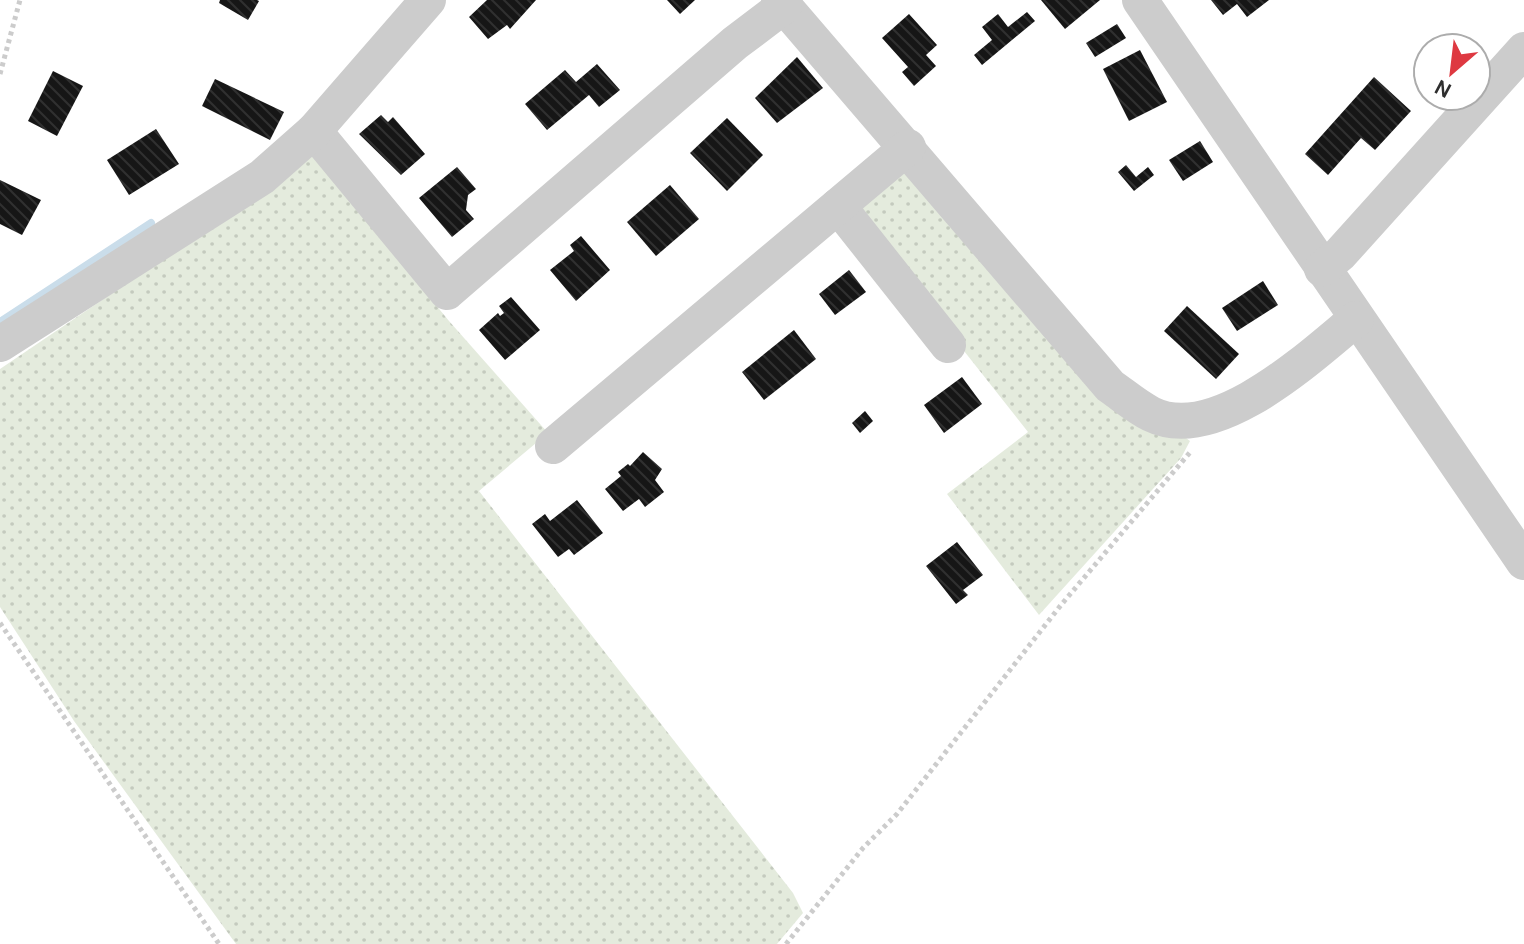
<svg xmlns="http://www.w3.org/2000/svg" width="1524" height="944" viewBox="0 0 1524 944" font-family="Karla,sans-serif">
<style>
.grass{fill:url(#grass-dots)}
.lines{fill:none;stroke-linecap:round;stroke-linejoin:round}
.stream{stroke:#caddea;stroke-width:8}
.building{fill:url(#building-back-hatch)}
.path{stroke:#ccc;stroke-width:5;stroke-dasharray:4 4;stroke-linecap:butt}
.minor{stroke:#ccc;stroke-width:36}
</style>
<defs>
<pattern id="grass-dots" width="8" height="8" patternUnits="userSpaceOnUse" patternTransform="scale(2)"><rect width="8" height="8" fill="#e4ebdd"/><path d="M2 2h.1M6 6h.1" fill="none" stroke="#c4cabe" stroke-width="1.8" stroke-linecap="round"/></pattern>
<pattern id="building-back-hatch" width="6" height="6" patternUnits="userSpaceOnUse" patternTransform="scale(2)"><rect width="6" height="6" fill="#161616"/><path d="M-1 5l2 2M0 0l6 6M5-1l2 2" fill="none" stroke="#303030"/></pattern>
</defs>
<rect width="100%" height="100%" fill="#fff"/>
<!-- grass -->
<g class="grass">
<polygon points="309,150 449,321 548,433 479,491 793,893 803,913 777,944 236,944 74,721 0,607 0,369 238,208"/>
<polygon points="914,167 1170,426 1190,441 1181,458 1039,615 947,494 1028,432 851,208"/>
</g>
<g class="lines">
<!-- stream -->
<polyline class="stream" points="0,322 151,223"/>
</g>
<!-- building -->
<g class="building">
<polygon points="220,0 257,0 259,1 248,20 219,3"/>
<polygon points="487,0 536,0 510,29 507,25 488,39 469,17"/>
<polygon points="667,0 695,0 680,14"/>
<polygon points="1041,0 1100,0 1065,29"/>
<polygon points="1211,0 1269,0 1247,17 1237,4 1223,15"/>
<polygon points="1027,12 1035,21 982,65 974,55 992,40 982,27 998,14 1008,27"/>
<polygon points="909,14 937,45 926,55 936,66 914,86 902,72 908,67 882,38"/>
<polygon points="1117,24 1126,38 1095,57 1086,43"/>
<polygon points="1140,50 1167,102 1129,121 1103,69"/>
<polygon points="797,57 823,88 777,123 755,98"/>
<polygon points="597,64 620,90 599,107 589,95 547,130 525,104 565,70 576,82"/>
<polygon points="53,71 83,86 57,136 28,121"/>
<polygon points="1374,77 1411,111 1375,150 1361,138 1328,175 1305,154"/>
<polygon points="215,79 284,112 270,140 202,106"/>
<polygon points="381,115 388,122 393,117 425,154 401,175 359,134"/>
<polygon points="727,118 763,155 727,191 690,153"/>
<polygon points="156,129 179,164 129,195 107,160"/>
<polygon points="1200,141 1213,162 1183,181 1169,160"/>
<polygon points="1126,165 1136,177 1148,167 1154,175 1134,191 1118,172"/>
<polygon points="457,167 476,189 468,195 466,210 474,219 452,237 419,198"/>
<polygon points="0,180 41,200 22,235 0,224"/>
<polygon points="670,185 699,219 656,256 627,222"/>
<polygon points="581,236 610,270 576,301 550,270 574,251 570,245"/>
<polygon points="849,270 866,292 835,315 819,294"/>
<polygon points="1263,281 1278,305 1237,331 1222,308"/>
<polygon points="511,297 540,330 505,360 479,330 498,313 500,316 504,313 499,306"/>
<polygon points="1187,306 1239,354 1216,379 1164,331"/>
<polygon points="794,330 816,359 764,400 742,372"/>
<polygon points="962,377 982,404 944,433 924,405"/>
<polygon points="865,411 873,421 860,433 852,423"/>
<polygon points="643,452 662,469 655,480 664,492 645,507 639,499 623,511 605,489 621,476 618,472 628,464 630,466"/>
<polygon points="577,500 603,533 574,555 569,549 558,557 532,524 545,514 550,521"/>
<polygon points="957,542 983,575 963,590 968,595 956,604 926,566"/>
</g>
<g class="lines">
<!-- path -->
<g class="path">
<polyline points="0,74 20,0"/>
<polyline points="0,623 219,944"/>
<polyline points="786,944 863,848 897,814 1061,605 1192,450"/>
</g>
<!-- minor -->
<g class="minor">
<polyline points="1140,0 1524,562"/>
<path d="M784 6 1110 386C1123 395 1137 407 1151 414 1215 446 1310 357 1356 319"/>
<polyline points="314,131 447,292 735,43 784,6 779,0"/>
<polyline points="838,206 948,345"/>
<polyline points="1322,269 1340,254 1524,50"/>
<polyline points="0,344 262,177 314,131 428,0"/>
<polyline points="553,446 908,147"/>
</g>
</g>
<!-- north arrow -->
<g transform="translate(1452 72) rotate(208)"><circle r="38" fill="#ffffff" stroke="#acacac" stroke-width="2"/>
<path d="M0-6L14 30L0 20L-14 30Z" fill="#de3941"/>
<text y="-12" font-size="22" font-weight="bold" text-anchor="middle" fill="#2f2f2f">N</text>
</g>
</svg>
